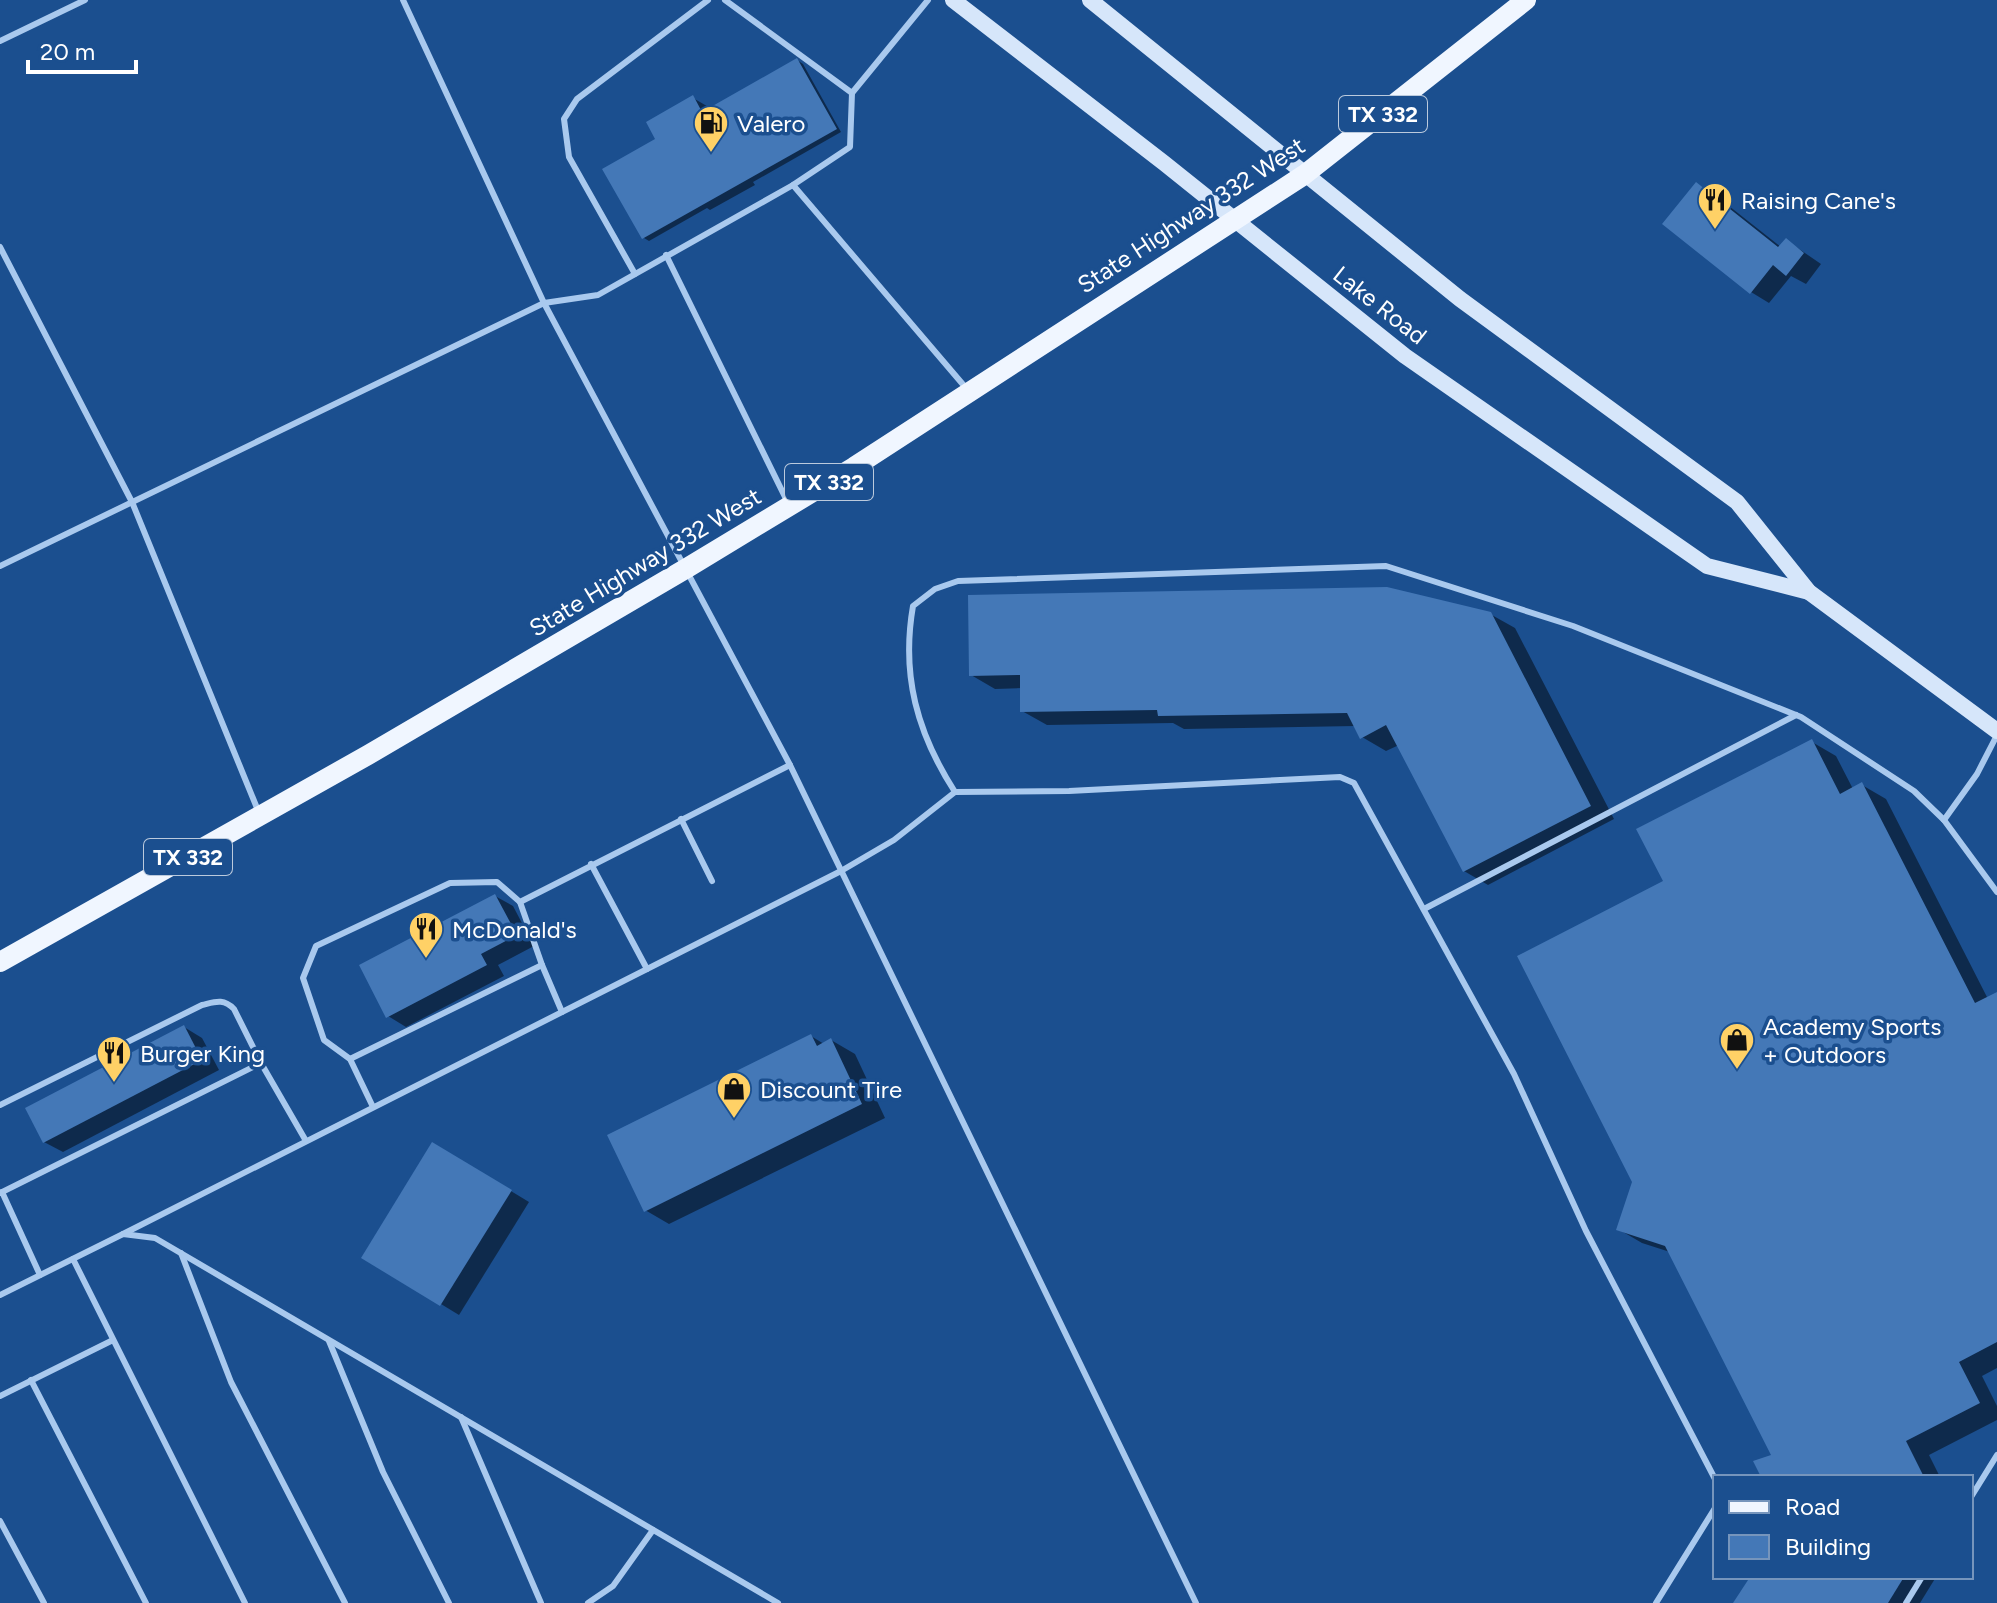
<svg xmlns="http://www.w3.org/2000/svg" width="1997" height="1603" viewBox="0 0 1997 1603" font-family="Figtree,sans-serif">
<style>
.shadow{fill:#0007}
.building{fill:#4478b7}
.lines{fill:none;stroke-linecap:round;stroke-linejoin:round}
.lane{stroke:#a9c9ee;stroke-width:6}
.secondary{stroke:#d6e6fa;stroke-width:16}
.primary{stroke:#f0f6ff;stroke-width:20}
.labels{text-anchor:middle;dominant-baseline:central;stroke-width:7;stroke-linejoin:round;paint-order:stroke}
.shield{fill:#1b4f8f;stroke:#bbcadd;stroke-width:2}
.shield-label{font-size:22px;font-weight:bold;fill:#fff}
.poi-label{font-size:24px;fill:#fff;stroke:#1b4f8f;text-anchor:start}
.street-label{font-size:24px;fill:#fff;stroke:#1b4f8f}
</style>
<rect width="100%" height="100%" fill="#1b4f8f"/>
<!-- shadow -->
<g class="shadow">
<polygon points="797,60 803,64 841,132 753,182 755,185 710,210 707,208 649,241 644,238 658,139 693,98 712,109"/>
<polygon points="1697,184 1715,195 1781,247 1786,240 1821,264 1806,284 1791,276 1769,303 1751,292"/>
<polygon points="1490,614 1515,628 1614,819 1488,885 1464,871 1399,745 1386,751 1362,737 1356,726 1184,729 1173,723 1047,725 1022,711 1022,688 995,689 971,675"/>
<polygon points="1812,742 1836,756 1853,789 1862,785 1886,799 1988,999 1997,994 1997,1368 1982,1376 1997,1406 1997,1420 1929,1455 1940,1477 1764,1477 1774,1456 1670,1252 1642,1243 1618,1229 1634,1182 1666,882"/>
<polygon points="495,896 513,906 534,946 498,965 504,976 406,1027 388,1016"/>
<polygon points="184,1027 202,1038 219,1070 63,1152 44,1142"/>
<polygon points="811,1036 824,1044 831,1040 855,1054 885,1118 669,1224 645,1210"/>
<polygon points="451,1155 529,1202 459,1315 364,1257"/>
<polygon points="1752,1577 1936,1577 1920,1603 1736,1603"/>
</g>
<!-- building -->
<g class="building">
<polygon points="797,58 837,129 642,239 602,169 655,139 646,122 693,95 702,112"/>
<polygon points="1696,182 1778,247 1786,238 1804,253 1786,276 1773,265 1750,294 1662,224"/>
<polygon points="1387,587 1491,612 1591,806 1463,872 1386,725 1360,739 1347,713 1158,716 1157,710 1020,712 1020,675 969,676 968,595"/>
<polygon points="1812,739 1840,794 1862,782 1975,1003 1997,992 1997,1342 1959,1362 1980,1403 1906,1441 1924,1477 1761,1477 1753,1461 1771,1455 1665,1246 1616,1230 1632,1182 1517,956 1663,881 1636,829"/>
<polygon points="495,894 517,935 481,954 487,965 386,1018 359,965"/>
<polygon points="184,1025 202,1060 43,1143 25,1108"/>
<polygon points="811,1034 817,1046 831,1038 862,1104 644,1212 607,1135"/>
<polygon points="432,1142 512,1190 440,1306 361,1258"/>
<polygon points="1750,1577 1904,1577 1888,1603 1733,1603"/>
</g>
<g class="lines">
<!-- lane -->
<g class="lane">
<polyline points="403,0 544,303 790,765 1196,1603"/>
<polyline points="725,0 852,93 928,0"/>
<polyline points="0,41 85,0"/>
<polyline points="793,185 966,388"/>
<polyline points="0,247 132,502 259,813"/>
<polyline points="666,255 788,503"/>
<polyline points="635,274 569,157 564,119 577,99 708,0"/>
<polyline points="0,566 544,303 598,295 793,185 850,147 852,93"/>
<path d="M955 792C917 733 901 675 913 606L935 589 958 581 1386 566 1573 626 1801 717 1914 791 1944 820 1997 892"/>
<polyline points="681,819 712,881"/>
<polyline points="1944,820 1977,774 1997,735"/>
<polyline points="591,864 647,969"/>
<polyline points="520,902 542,965 562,1012"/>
<polyline points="1424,909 1796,715"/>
<polyline points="350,1059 542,965"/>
<path d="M0 1105 202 1005C215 1002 223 998 234 1009L261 1063 306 1141"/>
<polyline points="373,1107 350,1059 324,1040 303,978 316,946 450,883 497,882 520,902 790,765"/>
<polyline points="2,1192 40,1275"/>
<polyline points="0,1193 261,1063"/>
<polyline points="123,1234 841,871 894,840 955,792 1069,791 1340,777 1354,783 1514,1074 1586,1231 1715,1479"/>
<polyline points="181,1253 231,1382 345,1603"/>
<polyline points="73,1259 245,1603"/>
<polyline points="0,1295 123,1234 155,1238 778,1603"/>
<polyline points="329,1341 383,1472 449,1603"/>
<polyline points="31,1380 146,1603"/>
<polyline points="0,1396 113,1340"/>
<polyline points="461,1417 541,1603"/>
<polyline points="1971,1497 1997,1455"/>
<polyline points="0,1521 44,1603"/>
<polyline points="588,1603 613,1586 653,1530"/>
<polyline points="1656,1603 1715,1508"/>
<polyline points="1906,1603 1922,1577"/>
</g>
<!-- secondary -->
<g class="secondary">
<polyline points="953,0 1164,163 1405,356 1707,566 1809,592"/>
<polyline points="1090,0 1460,299 1737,502 1809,592 1997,731"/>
</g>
<!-- primary -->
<polyline class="primary" points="0,962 368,755 687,568 854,467 1304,175 1526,0"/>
</g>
<!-- icons -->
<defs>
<symbol id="fuel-pin" viewBox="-11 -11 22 30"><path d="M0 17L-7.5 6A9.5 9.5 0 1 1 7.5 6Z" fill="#ffd166" stroke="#1b4f8f"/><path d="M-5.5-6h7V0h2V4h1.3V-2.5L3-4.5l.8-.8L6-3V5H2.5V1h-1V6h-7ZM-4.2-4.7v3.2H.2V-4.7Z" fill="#111"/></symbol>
<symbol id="restaurant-pin" viewBox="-11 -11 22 30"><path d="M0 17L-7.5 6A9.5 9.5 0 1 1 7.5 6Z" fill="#ffd166" stroke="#1b4f8f"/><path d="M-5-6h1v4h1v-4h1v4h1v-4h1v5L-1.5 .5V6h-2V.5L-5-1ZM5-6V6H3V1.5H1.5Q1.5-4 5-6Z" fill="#111"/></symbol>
<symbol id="shop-pin" viewBox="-11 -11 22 30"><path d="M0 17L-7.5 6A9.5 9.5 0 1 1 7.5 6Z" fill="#ffd166" stroke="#1b4f8f"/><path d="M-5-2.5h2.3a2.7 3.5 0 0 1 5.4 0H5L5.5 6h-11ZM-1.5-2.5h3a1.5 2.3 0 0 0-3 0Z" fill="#111"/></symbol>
</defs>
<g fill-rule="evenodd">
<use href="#fuel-pin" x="691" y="103" width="40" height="54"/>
<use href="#restaurant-pin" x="1695" y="180" width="40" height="54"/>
<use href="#restaurant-pin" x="406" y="909" width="40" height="54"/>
<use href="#shop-pin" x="1717" y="1020" width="40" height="54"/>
<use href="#restaurant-pin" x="94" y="1033" width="40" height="54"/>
<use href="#shop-pin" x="714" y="1069" width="40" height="54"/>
</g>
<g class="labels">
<!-- shield labels -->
<g class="shield">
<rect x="1339" y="96" width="88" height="36" rx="6"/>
<rect x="785" y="464" width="88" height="36" rx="6"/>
<rect x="144" y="839" width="88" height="36" rx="6"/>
</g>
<g class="shield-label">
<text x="1383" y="114">TX 332</text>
<text x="829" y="482">TX 332</text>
<text x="188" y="857">TX 332</text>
</g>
<!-- poi labels -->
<g class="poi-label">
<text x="737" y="123">Valero</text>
<text x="1741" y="200">Raising Cane's</text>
<text x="452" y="929">McDonald's</text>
<text x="1763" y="1026">Academy Sports<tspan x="1763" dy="28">+ Outdoors</tspan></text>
<text x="140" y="1053">Burger King</text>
<text x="760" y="1089">Discount Tire</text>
</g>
<!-- street labels -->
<g class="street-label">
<text transform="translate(1191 215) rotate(-33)">State Highway 332 West</text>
<text transform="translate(1380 305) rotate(38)">Lake Road</text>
<text transform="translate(645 562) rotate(-31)">State Highway 332 West</text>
</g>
</g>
<!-- legend -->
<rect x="1713" y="1475" width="260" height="104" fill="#1b4f8f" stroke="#7695bc" stroke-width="2"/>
<rect x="1729" y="1501" width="40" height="12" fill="#f0f6ff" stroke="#7695bc" stroke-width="2"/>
<text x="1785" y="1515" font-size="24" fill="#ffffff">Road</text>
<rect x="1729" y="1535" width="40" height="24" fill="#4478b7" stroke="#7695bc" stroke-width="2"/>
<text x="1785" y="1555" font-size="24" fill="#ffffff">Building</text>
<!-- scale -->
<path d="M28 60v12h108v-12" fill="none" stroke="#ffffff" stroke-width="4"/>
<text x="40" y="60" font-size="24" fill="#ffffff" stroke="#1b4f8f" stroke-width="6" paint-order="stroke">20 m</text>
</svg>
